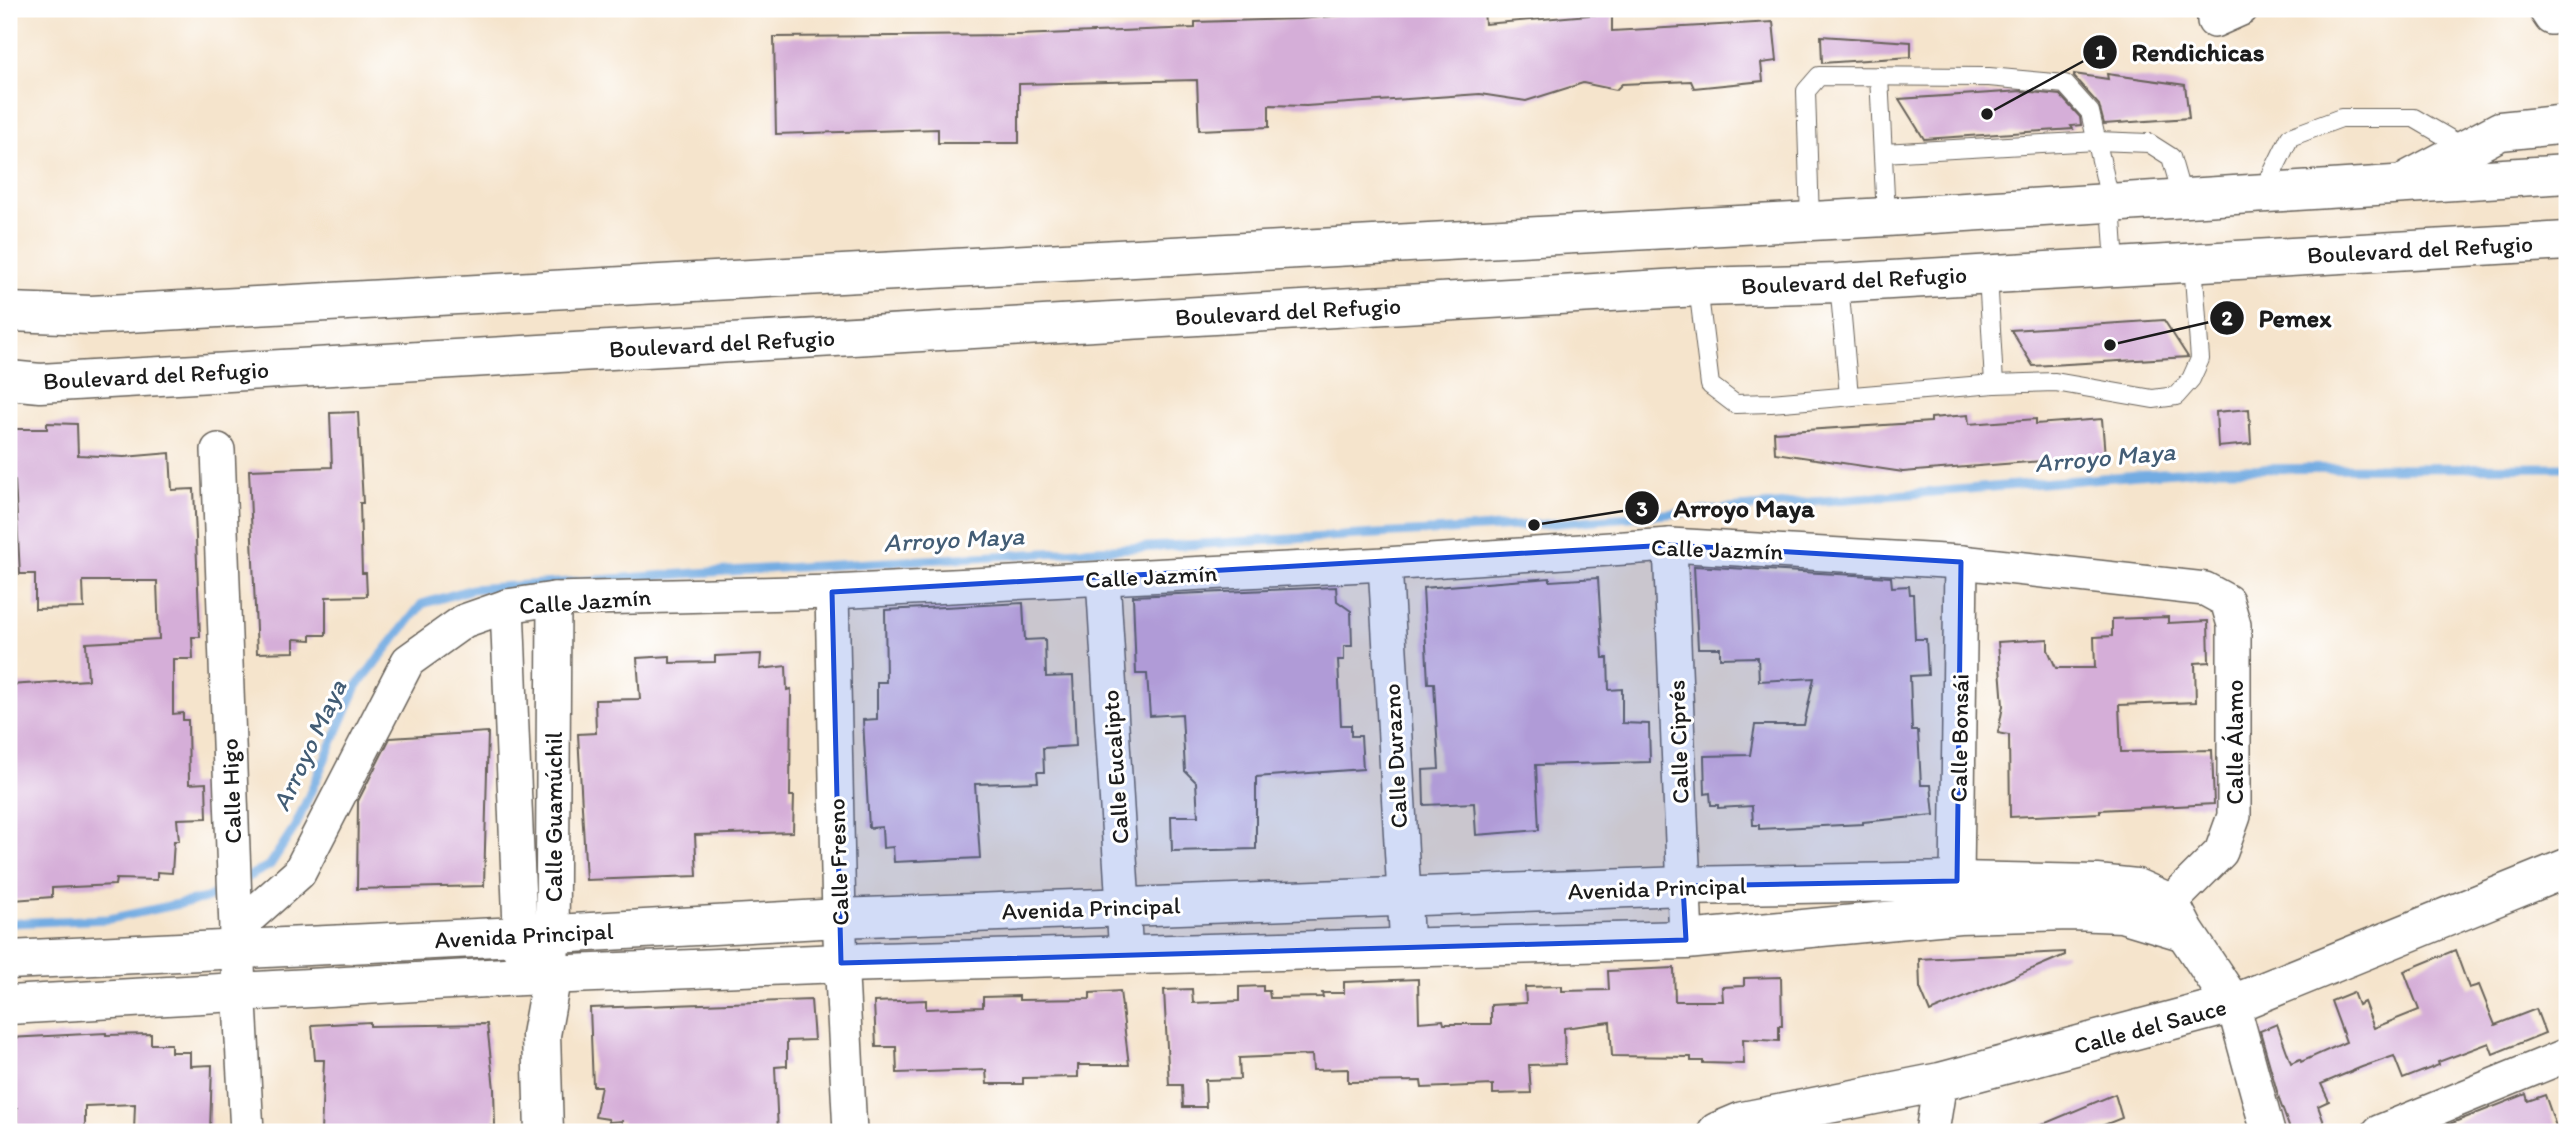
<svg xmlns="http://www.w3.org/2000/svg" width="2576" height="1141" viewBox="0 0 2576 1141" font-family="Itim,sans-serif">
<style>
.lines{fill:none;stroke-linecap:round;stroke-linejoin:round}
.stream{stroke:#73ace2;stroke-width:9}
.building{fill:#d5aed8}
.service-casing{stroke:#68625a;stroke-width:20}
.minor-casing{stroke:#68625a;stroke-width:36}
.tertiary-casing{stroke:#68625a;stroke-width:41}
.primary-casing{stroke:#68625a;stroke-width:41}
.service{stroke:#fff;stroke-width:18}
.minor{stroke:#fff;stroke-width:33}
.tertiary{stroke:#fff;stroke-width:38}
.primary{stroke:#fff;stroke-width:38}
.marked{fill:#1d4ed8;fill-opacity:0.2;stroke:#1d4ed8;stroke-width:5;stroke-linejoin:round}
.labels{text-anchor:middle;dominant-baseline:central;stroke-width:6;stroke-linejoin:round;paint-order:stroke}
.street-label{font-size:24px;fill:#1c1c1c;stroke:#fff}
.water-label{font-size:26px;font-style:italic;fill:#435d75;stroke:#fff}
.leader{fill:none;stroke:#1c1c1c;stroke-width:2.5}
.callout-dot{fill:#1c1c1c;stroke:#fff;stroke-width:2.5}
.mark-label{font-size:21px;text-anchor:middle;font-weight:bold;fill:#fff}
.callout-label{font-size:26px;text-anchor:middle;font-weight:bold;fill:#1c1c1c;stroke:#fff;stroke-width:6;stroke-linejoin:round;paint-order:stroke}
</style>
<rect width="100%" height="100%" fill="#fff"/>
<filter id="ink" filterUnits="userSpaceOnUse"><feTurbulence type="fractalNoise" baseFrequency=".0143" numOctaves="2"/><feDisplacementMap in="SourceGraphic" scale="14" xChannelSelector="R" yChannelSelector="G"/><feConvolveMatrix kernelMatrix="1 2 1 2 8 2 1 2 1" color-interpolation-filters="sRGB"/></filter>
<filter id="wash" filterUnits="userSpaceOnUse"><feTurbulence type="fractalNoise" baseFrequency=".00686" numOctaves="4" result="noise"/><feDisplacementMap in="SourceGraphic" scale="28" xChannelSelector="R" yChannelSelector="G"/><feGaussianBlur stdDeviation="1.57" result="paint"/><feColorMatrix in="noise" values="0 0 0 0 0 0 0 0 0 0 0 0 0 0 0 0 0 1.4 0 .05"/><feComposite in="paint" operator="in"/></filter>
<g filter="url(#wash)">
<rect width="100%" height="100%" fill="#f5e4cc"/>
<g class="lines">
<!-- stream -->
<g class="stream">
<polyline points="242,880 270,865 296,825 357,686 422,604 472,589 711,572 1534,525 2211,469 2567,467"/>
<polyline points="9,923 109,919 207,898 226,888"/>
</g>
</g>
<g id="blocks">
<!-- building -->
<g class="building">
<polygon points="1408,9 1484,9 1485,24 1612,13 1612,31 1773,22 1777,61 1761,63 1763,81 1694,88 1691,81 1622,84 1616,90 1583,83 1526,101 1480,94 1306,106 1269,105 1269,127 1199,130 1197,80 1019,84 1019,143 938,143 938,129 776,134 774,37 1019,35 1195,28 1195,22 1300,19"/>
<polygon points="1821,36 1911,42 1911,57 1822,63"/>
<polygon points="2074,74 2108,79 2107,74 2185,85 2189,118 2104,124 2099,105 2074,77"/>
<polygon points="2022,91 2060,95 2080,117 2081,125 2071,126 2073,129 1924,139 1899,99"/>
<polygon points="2164,320 2188,357 2033,366 2011,330"/>
<polygon points="2249,409 2251,444 2218,447 2216,412"/>
<polygon points="358,412 363,503 360,503 362,573 366,573 367,596 326,597 326,635 311,635 311,640 294,639 294,652 257,653 249,470 332,467 330,413"/>
<polygon points="1968,415 1969,424 2036,419 2036,424 2102,419 2105,456 1903,472 1775,453 1774,432 1931,422 1931,418"/>
<polygon points="47,423 77,424 78,455 124,457 170,453 172,490 194,489 200,637 192,637 193,659 173,659 173,714 183,713 183,720 188,720 189,784 206,783 207,818 177,819 179,841 174,841 172,873 157,872 157,880 116,879 115,885 52,888 52,897 14,900 13,863 9,863 9,685 88,680 86,643 159,639 157,581 83,581 84,608 35,609 35,574 20,574 15,480 9,479 9,429 47,429"/>
<polygon points="1694,566 1891,577 1892,587 1909,586 1910,594 1913,594 1915,639 1926,639 1928,675 1910,676 1912,731 1918,731 1921,785 1931,785 1934,815 1863,822 1863,824 1759,829 1759,825 1753,825 1752,806 1718,808 1718,805 1711,805 1710,793 1705,794 1704,756 1750,755 1755,725 1804,725 1814,678 1759,681 1758,657 1720,658 1720,648 1698,648"/>
<polygon points="1550,578 1550,581 1598,578 1603,658 1608,658 1609,690 1622,689 1622,723 1649,724 1650,762 1536,765 1539,830 1476,835 1474,803 1424,805 1423,770 1439,769 1434,683 1428,683 1423,588"/>
<polygon points="1336,587 1337,601 1351,611 1352,646 1344,646 1344,660 1338,660 1341,725 1351,725 1351,736 1361,736 1363,769 1256,777 1256,849 1172,851 1171,816 1198,816 1196,782 1185,771 1182,714 1150,716 1147,674 1136,674 1133,596"/>
<polygon points="1023,603 1025,640 1045,639 1046,677 1073,676 1076,746 1043,748 1044,772 1037,772 1038,782 975,784 980,858 894,862 893,847 883,848 882,827 869,828 863,720 877,719 877,682 886,682 885,610"/>
<polygon points="2168,617 2168,623 2208,621 2209,662 2195,663 2196,702 2119,705 2121,752 2212,750 2214,804 2100,810 2100,813 2010,817 2009,735 1998,733 2003,706 1998,642 2048,639 2048,650 2056,668 2095,668 2094,637 2112,636 2112,619"/>
<polygon points="761,654 760,669 786,666 787,690 791,689 790,796 794,796 793,832 695,835 697,876 586,880 578,734 596,733 595,700 640,699 637,658 670,656 670,663 715,662 715,656"/>
<polygon points="488,732 484,886 357,889 358,801 390,738"/>
<polygon points="2455,950 2469,988 2479,985 2495,1025 2536,1009 2545,1033 2493,1054 2489,1043 2438,1062 2439,1065 2403,1079 2394,1056 2362,1067 2321,1084 2329,1101 2318,1106 2324,1123 2301,1132 2291,1132 2280,1102 2260,1031 2277,1024 2291,1063 2300,1059 2301,1062 2346,1042 2331,1001 2353,992 2358,1005 2364,1002 2374,1028 2419,1010 2404,971"/>
<polygon points="2065,952 2065,955 1930,1012 1920,988 1919,959"/>
<polygon points="1674,968 1675,1001 1723,1001 1722,987 1744,986 1744,978 1781,977 1782,1026 1779,1026 1779,1041 1743,1039 1744,1064 1703,1063 1703,1061 1691,1061 1691,1057 1612,1056 1610,1022 1564,1028 1565,1064 1529,1065 1531,1093 1493,1094 1493,1085 1422,1088 1421,1081 1348,1082 1348,1069 1313,1070 1312,1055 1239,1058 1240,1079 1205,1080 1206,1107 1183,1107 1182,1085 1169,1085 1164,990 1192,989 1193,1003 1239,1001 1239,987 1263,986 1263,991 1269,991 1270,998 1323,997 1322,993 1344,993 1344,982 1418,979 1419,1022 1443,1020 1444,1024 1491,1024 1491,1005 1526,1003 1525,987 1562,986 1562,991 1609,990 1608,971"/>
<polygon points="1120,991 1129,1065 1078,1065 1078,1077 1023,1078 1023,1084 987,1084 986,1070 897,1073 896,1047 876,1047 874,1002 926,1000 926,1009 983,1007 983,997 1019,996 1019,1000 1090,999 1090,993"/>
<polygon points="811,1000 814,1040 787,1041 787,1066 775,1067 778,1132 622,1132 622,1121 609,1122 608,1119 595,1117 601,1086 593,1086 590,1008"/>
<polygon points="370,1022 370,1026 487,1024 494,1089 495,1126 475,1127 475,1132 321,1132 324,1060 315,1060 312,1025"/>
<polygon points="106,1033 106,1035 151,1034 151,1044 171,1044 171,1052 190,1052 190,1066 212,1065 210,1132 134,1132 135,1104 85,1106 85,1132 17,1132 17,1109 9,1110 9,1038"/>
<polygon points="2115,1094 2122,1118 2086,1132 2024,1132"/>
<polygon points="2526,1094 2528,1101 2545,1095 2558,1132 2429,1132"/>
</g>
</g>
</g>
<g filter="url(#ink)">
<use href="#blocks" fill-opacity="0" stroke="#68625a" stroke-width="2"/>
<g class="lines">
<defs>
<g id="service">
<polyline points="1879,76 1886,217"/>
<polyline points="1883,153 2097,141 2149,143 2171,157 2183,199"/>
<polyline points="2262,194 2290,137 2341,118 2414,118 2467,149"/>
<polyline points="1810,221 1806,91 1819,76 1989,77 2065,84 2090,112 2111,204 2115,265"/>
<polyline points="1988,274 1994,384"/>
<polyline points="1839,283 1849,396"/>
<polyline points="1698,287 1710,385 1735,404 1771,403 1994,384 2055,382 2153,399 2176,396 2191,379 2200,359 2193,263"/>
</g>
<g id="minor">
<polyline points="2545,9 2551,18"/>
<polyline points="2214,21 2241,9"/>
<polyline points="218,450 236,929 247,1132"/>
<polyline points="1670,545 1686,940"/>
<polyline points="1385,564 1407,947"/>
<polyline points="1103,578 1126,955"/>
<polyline points="832,592 839,918 850,1132"/>
<polyline points="507,606 522,976"/>
<polyline points="1959,908 1957,881 1961,562"/>
<polyline points="236,929 299,873 408,661 464,621 507,606 554,599 832,592 1385,564 1670,545 1961,562 2205,589 2227,601 2234,625 2234,816 2221,852 2151,922"/>
<polyline points="552,958 554,599"/>
<polyline points="2233,1004 2268,1132"/>
<polyline points="1932,1132 1940,1082"/>
<polyline points="2379,1132 2567,1055"/>
</g>
<g id="tertiary">
<polyline points="9,960 520,936 839,918 1683,886 1957,881 2097,884 2136,888 2170,903 2185,932 2233,1004"/>
<polyline points="9,1005 522,976 841,963 1686,940 1959,914 2071,911 2122,913 2182,931"/>
<polyline points="544,1132 541,1035 552,974"/>
<polyline points="1717,1132 1743,1121 1940,1082 2233,1004 2567,868"/>
</g>
<g id="primary">
<polyline points="2410,179 2500,131 2567,124"/>
<polyline points="9,312 91,315 1886,217 2567,174"/>
<polyline points="9,380 40,383 1698,287 1839,283 2567,241"/>
</g>
</defs>
<!-- service casing -->
<use href="#service" class="service-casing"/>
<!-- minor casing -->
<use href="#minor" class="minor-casing"/>
<!-- tertiary casing -->
<use href="#tertiary" class="tertiary-casing"/>
<!-- primary casing -->
<use href="#primary" class="primary-casing"/>
<!-- service -->
<use href="#service" class="service"/>
<!-- minor -->
<use href="#minor" class="minor"/>
<!-- tertiary -->
<use href="#tertiary" class="tertiary"/>
<!-- primary -->
<use href="#primary" class="primary"/>
</g>
</g>
<!-- marked area -->
<path class="marked" d="M1670 545 1961 562 1957 881 1683 886 1686 940 841 963 832 592Z"/>
<g class="labels">
<!-- street labels -->
<g class="street-label">
<text transform="translate(2420 249) rotate(-3)">Boulevard del Refugio</text>
<text transform="translate(1854 280) rotate(-3)">Boulevard del Refugio</text>
<text transform="translate(1288 311) rotate(-3)">Boulevard del Refugio</text>
<text transform="translate(722 343) rotate(-3)">Boulevard del Refugio</text>
<text transform="translate(156 375) rotate(-3)">Boulevard del Refugio</text>
<text transform="translate(1717 549) rotate(2)">Calle Jazmín</text>
<text transform="translate(1151 576) rotate(-3)">Calle Jazmín</text>
<text transform="translate(585 601) rotate(-4)">Calle Jazmín</text>
<text transform="translate(1959 738) rotate(-89)">Calle Bonsái</text>
<text transform="translate(1678 742) rotate(-92)">Calle Ciprés</text>
<text transform="translate(2234 742) rotate(-90)">Calle Álamo</text>
<text transform="translate(1395 756) rotate(-93)">Calle Durazno</text>
<text transform="translate(1115 767) rotate(-94)">Calle Eucalipto</text>
<text transform="translate(231 791) rotate(-92)">Calle Higo</text>
<text transform="translate(553 817) rotate(-90)">Calle Guamúchil</text>
<text transform="translate(838 862) rotate(-92)">Calle Fresno</text>
<text transform="translate(1657 888) rotate(-2)">Avenida Principal</text>
<text transform="translate(1091 908) rotate(-2)">Avenida Principal</text>
<text transform="translate(524 935) rotate(-3)">Avenida Principal</text>
<text transform="translate(2150 1026) rotate(-15)">Calle del Sauce</text>
</g>
<!-- water labels -->
<g class="water-label">
<text transform="translate(2105 457) rotate(-5)">Arroyo Maya</text>
<text transform="translate(954 539) rotate(-3)">Arroyo Maya</text>
<text transform="translate(309 745) rotate(-65)">Arroyo Maya</text>
</g>
</g>
<!-- callouts -->
<path class="leader" d="M1987 114L2100 52M2110 345L2227 318M1534 525L1642 508"/>
<g class="callout-dot">
<circle cx="1987" cy="114" r="7"/>
<circle cx="2110" cy="345" r="7"/>
<circle cx="1534" cy="525" r="7"/>
<circle cx="2100" cy="52" r="18"/>
<circle cx="2227" cy="318" r="18"/>
<circle cx="1642" cy="508" r="18"/>
</g>
<g class="mark-label">
<text x="2100" y="59">1</text>
<text x="2227" y="325">2</text>
<text x="1642" y="516">3</text>
</g>
<g class="callout-label">
<text x="2198" y="61">Rendichicas</text>
<text x="2295" y="327">Pemex</text>
<text x="1744" y="517">Arroyo Maya</text>
</g>
<!-- margin -->
<rect width="2576" height="1141" fill="none" stroke="#fff" stroke-width="35"/>
</svg>
